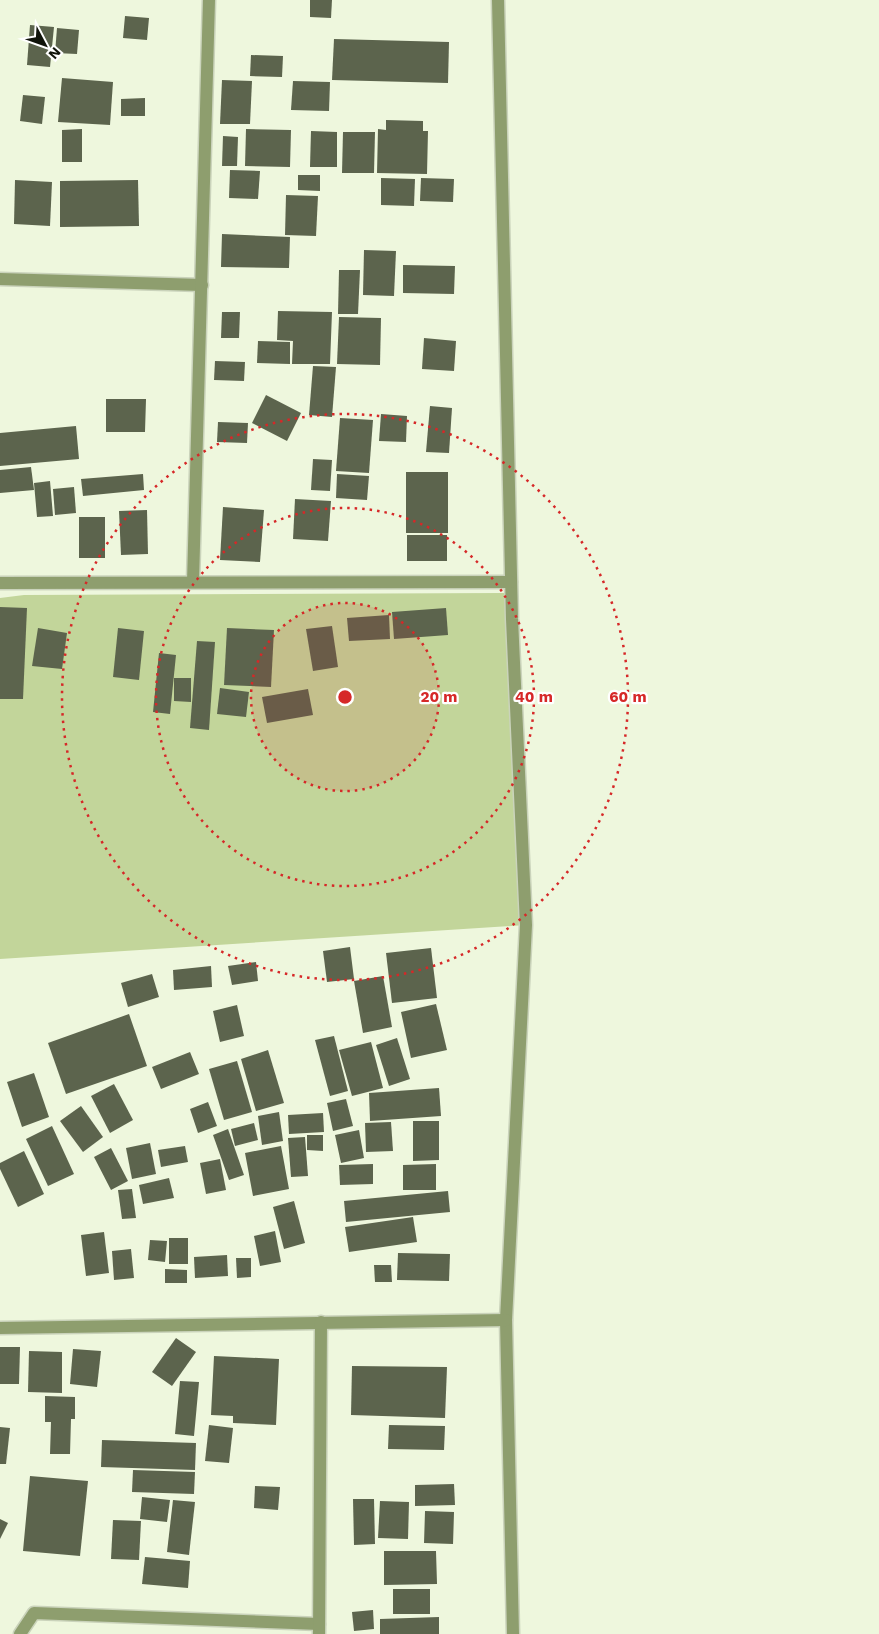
<svg xmlns="http://www.w3.org/2000/svg" width="879" height="1634" viewBox="0 0 879 1634" font-family="'Work Sans',sans-serif">
<style>
.green{fill:#c2d59a}
.building{fill:#5c644d}
.lines{fill:none;stroke-linecap:round;stroke-linejoin:round}
.minor-casing{stroke:#cad3bb;stroke-width:15}
.minor{stroke:#8e9e6e;stroke-width:12}
.ring{fill:none;stroke:#d62828;stroke-width:2.5;stroke-dasharray:2.5 5}
.centre{fill:#d62828;stroke:#fff;stroke-width:2.5}
.ring-label{font-size:15px;text-anchor:middle;font-weight:bold;fill:#d62828;stroke:#fff;stroke-width:4.5;stroke-linejoin:round;paint-order:stroke}
</style>
<rect width="100%" height="100%" fill="#eef7dd"/>
<!-- green -->
<polygon class="green" points="504,593 512,619 526,925 0,959 0,598 24,595"/>
<!-- building -->
<g class="building">
<polygon points="310,0 332,0 331,18 310,17"/>
<polygon points="125,16 149,18 147,40 123,38"/>
<polygon points="30,25 54,27 50,67 27,65"/>
<polygon points="57,28 79,30 77,54 55,53"/>
<polygon points="334,39 449,42 448,83 332,80"/>
<polygon points="251,55 283,56 282,77 250,76"/>
<polygon points="62,78 113,82 110,125 58,122"/>
<polygon points="222,80 252,81 250,124 220,124"/>
<polygon points="293,81 330,82 329,111 291,110"/>
<polygon points="23,95 45,97 42,124 20,121"/>
<polygon points="145,98 145,116 121,116 121,99"/>
<polygon points="386,120 423,121 423,131 428,131 427,174 377,173 378,129 386,130"/>
<polygon points="82,129 82,162 62,162 62,130"/>
<polygon points="246,129 291,130 290,167 245,166"/>
<polygon points="311,131 337,132 337,167 310,167"/>
<polygon points="343,132 375,132 374,173 342,173"/>
<polygon points="223,136 238,137 237,166 222,166"/>
<polygon points="230,170 260,171 258,199 229,198"/>
<polygon points="298,175 320,175 320,191 298,190"/>
<polygon points="381,178 415,179 414,206 381,205"/>
<polygon points="421,178 454,179 453,202 420,201"/>
<polygon points="15,180 52,182 50,226 14,224"/>
<polygon points="138,180 139,226 60,227 60,181"/>
<polygon points="286,195 318,196 316,236 285,235"/>
<polygon points="222,234 290,237 289,268 221,267"/>
<polygon points="364,250 396,251 394,296 363,295"/>
<polygon points="403,265 455,266 454,294 403,293"/>
<polygon points="339,270 360,270 358,314 338,314"/>
<polygon points="278,311 332,312 330,364 292,364 293,341 277,340"/>
<polygon points="222,312 240,312 239,338 221,338"/>
<polygon points="339,317 381,318 380,365 337,364"/>
<polygon points="424,338 456,341 454,371 422,369"/>
<polygon points="258,341 290,342 290,364 257,363"/>
<polygon points="215,361 245,362 244,381 214,380"/>
<polygon points="313,366 336,367 332,417 309,415"/>
<polygon points="266,395 301,413 287,441 252,423"/>
<polygon points="106,399 146,399 145,432 106,432"/>
<polygon points="430,406 452,408 449,453 426,452"/>
<polygon points="381,414 407,416 406,442 379,441"/>
<polygon points="340,418 373,420 369,473 336,471"/>
<polygon points="218,422 248,423 247,443 217,442"/>
<polygon points="76,426 79,459 0,466 0,433"/>
<polygon points="313,459 332,460 330,491 311,490"/>
<polygon points="31,467 34,490 0,493 0,470"/>
<rect x="406" y="472" width="42" height="61"/>
<polygon points="143,474 144,490 83,496 81,479"/>
<polygon points="337,474 369,476 367,500 336,498"/>
<polygon points="50,481 53,516 37,517 34,483"/>
<polygon points="74,487 76,513 55,515 53,489"/>
<polygon points="295,499 331,501 328,541 293,539"/>
<polygon points="223,507 264,510 260,562 220,560"/>
<polygon points="147,510 148,554 121,555 119,511"/>
<rect x="79" y="517" width="26" height="41"/>
<rect x="407" y="535" width="40" height="26"/>
<polygon points="0,607 27,608 23,699 0,699"/>
<polygon points="446,608 448,635 394,639 392,612"/>
<polygon points="389,615 390,639 349,641 347,618"/>
<polygon points="332,626 338,667 313,671 306,629"/>
<polygon points="38,628 67,633 62,669 32,666"/>
<polygon points="118,628 144,631 139,680 113,677"/>
<polygon points="227,628 274,630 271,687 224,685"/>
<polygon points="197,641 215,642 209,730 190,728"/>
<polygon points="159,653 176,655 170,714 153,712"/>
<polygon points="174,678 191,678 191,702 174,701"/>
<polygon points="220,688 249,692 246,717 217,714"/>
<polygon points="308,689 313,715 267,723 262,697"/>
<polygon points="350,947 354,979 327,982 323,951"/>
<polygon points="431,948 437,998 392,1003 386,953"/>
<polygon points="256,962 258,981 232,985 228,966"/>
<polygon points="211,966 212,987 174,990 173,970"/>
<polygon points="152,974 159,997 128,1007 121,983"/>
<polygon points="383,976 392,1027 363,1033 354,981"/>
<polygon points="436,1004 447,1050 411,1058 401,1012"/>
<polygon points="237,1005 244,1036 220,1042 213,1011"/>
<polygon points="129,1014 147,1066 66,1094 48,1043"/>
<polygon points="334,1036 348,1091 330,1096 315,1040"/>
<polygon points="397,1038 410,1079 389,1086 376,1045"/>
<polygon points="371,1042 383,1088 352,1096 339,1050"/>
<polygon points="268,1050 284,1103 256,1111 241,1059"/>
<polygon points="190,1052 199,1074 161,1089 152,1067"/>
<polygon points="237,1061 252,1112 224,1120 209,1069"/>
<polygon points="34,1073 49,1117 22,1127 7,1082"/>
<polygon points="114,1084 133,1120 110,1133 91,1096"/>
<polygon points="439,1088 441,1116 370,1121 369,1093"/>
<polygon points="346,1099 353,1126 333,1131 327,1103"/>
<polygon points="208,1102 217,1126 198,1133 190,1109"/>
<polygon points="81,1106 103,1137 83,1152 60,1121"/>
<polygon points="279,1112 283,1141 262,1145 258,1116"/>
<polygon points="323,1113 324,1132 289,1134 288,1115"/>
<polygon points="413,1121 439,1121 439,1160 413,1161"/>
<polygon points="391,1122 393,1151 366,1152 365,1123"/>
<polygon points="254,1123 258,1140 235,1146 231,1129"/>
<polygon points="52,1126 74,1174 48,1186 26,1139"/>
<polygon points="228,1129 244,1175 229,1180 213,1135"/>
<polygon points="359,1130 364,1158 341,1163 335,1135"/>
<polygon points="307,1135 323,1135 323,1151 307,1150"/>
<polygon points="305,1137 308,1176 291,1177 288,1138"/>
<polygon points="150,1143 156,1174 132,1179 126,1148"/>
<polygon points="185,1146 188,1162 161,1167 158,1150"/>
<polygon points="281,1146 289,1189 253,1196 245,1153"/>
<polygon points="111,1148 128,1181 111,1190 94,1157"/>
<polygon points="24,1151 44,1194 18,1207 0,1169 0,1163"/>
<polygon points="220,1159 226,1190 206,1194 200,1163"/>
<polygon points="373,1164 373,1184 340,1185 339,1165"/>
<polygon points="436,1164 436,1190 403,1190 403,1165"/>
<polygon points="169,1178 174,1198 143,1204 139,1185"/>
<polygon points="132,1189 136,1218 122,1219 118,1190"/>
<polygon points="448,1191 450,1212 346,1222 344,1201"/>
<polygon points="294,1201 305,1243 284,1249 273,1207"/>
<polygon points="413,1217 417,1242 349,1252 345,1227"/>
<polygon points="275,1231 281,1262 260,1266 254,1236"/>
<polygon points="104,1232 109,1273 86,1276 81,1235"/>
<rect x="169" y="1238" width="19" height="26"/>
<polygon points="150,1240 167,1241 165,1262 148,1260"/>
<polygon points="131,1249 134,1278 114,1280 112,1251"/>
<polygon points="398,1253 450,1254 449,1281 397,1280"/>
<polygon points="227,1255 228,1276 195,1278 194,1257"/>
<polygon points="236,1258 251,1258 251,1277 237,1278"/>
<polygon points="374,1265 391,1265 392,1282 375,1282"/>
<polygon points="165,1269 187,1270 187,1283 165,1283"/>
<polygon points="176,1338 196,1352 172,1386 152,1372"/>
<polygon points="0,1347 20,1347 19,1384 0,1384"/>
<polygon points="73,1349 101,1351 97,1387 70,1384"/>
<polygon points="29,1351 62,1352 62,1393 28,1392"/>
<polygon points="214,1356 279,1359 276,1425 233,1423 233,1416 211,1415"/>
<polygon points="352,1366 447,1367 445,1418 351,1415"/>
<polygon points="180,1381 199,1382 194,1436 175,1434"/>
<polygon points="45,1396 75,1397 75,1419 71,1419 70,1454 50,1454 51,1422 45,1422"/>
<polygon points="209,1425 233,1428 229,1463 205,1461"/>
<polygon points="389,1425 445,1426 444,1450 388,1449"/>
<polygon points="0,1427 10,1428 6,1464 0,1464"/>
<polygon points="102,1440 196,1443 195,1470 101,1467"/>
<polygon points="133,1470 195,1472 194,1494 132,1492"/>
<polygon points="30,1476 88,1481 80,1556 23,1551"/>
<polygon points="454,1484 455,1505 415,1506 415,1485"/>
<polygon points="255,1486 280,1487 278,1510 254,1508"/>
<polygon points="142,1497 170,1500 167,1522 140,1519"/>
<polygon points="353,1499 374,1499 375,1544 354,1545"/>
<polygon points="173,1500 195,1502 189,1555 167,1552"/>
<polygon points="380,1501 409,1502 408,1539 378,1538"/>
<polygon points="425,1511 454,1512 453,1544 424,1543"/>
<polygon points="0,1519 8,1523 0,1539"/>
<polygon points="113,1520 141,1521 139,1560 111,1559"/>
<polygon points="384,1551 436,1551 437,1584 384,1585"/>
<polygon points="145,1557 190,1561 188,1588 142,1584"/>
<rect x="393" y="1589" width="37" height="25"/>
<polygon points="373,1610 374,1629 354,1631 352,1612"/>
<polygon points="439,1617 439,1634 380,1634 380,1619"/>
</g>
<g class="lines">
<defs>
<g id="minor">
<polyline points="498,0 512,619 526,925 506,1320 513,1634"/>
<polyline points="0,279 202,285"/>
<polyline points="193,582 209,0"/>
<polyline points="0,583 511,582"/>
<polyline points="0,1328 506,1320"/>
<polyline points="20,1634 34,1613 319,1624"/>
<polyline points="319,1634 321,1322"/>
</g>
</defs>
<!-- minor casing -->
<use href="#minor" class="minor-casing"/>
<!-- minor -->
<use href="#minor" class="minor"/>
</g>
<!-- distance rings -->
<circle cx="345" cy="697" r="94" fill="#d62828" fill-opacity=".12"/>
<g class="ring">
<circle cx="345" cy="697" r="94"/>
<circle cx="345" cy="697" r="189"/>
<circle cx="345" cy="697" r="283"/>
</g>
<circle cx="345" cy="697" r="8" class="centre"/>
<g class="ring-label">
<text x="439" y="702">20 m</text>
<text x="534" y="702">40 m</text>
<text x="628" y="702">60 m</text>
</g>
<!-- north arrow -->
<g transform="translate(45 45) rotate(131)" stroke="#ffffff" stroke-width="4" paint-order="stroke">
<path d="M0-4L9 19L0 12L-9 19Z" fill="#10130a"/>
<text y="-8" font-size="14" font-weight="bold" text-anchor="middle" fill="#10130a">N</text>
</g>
</svg>
